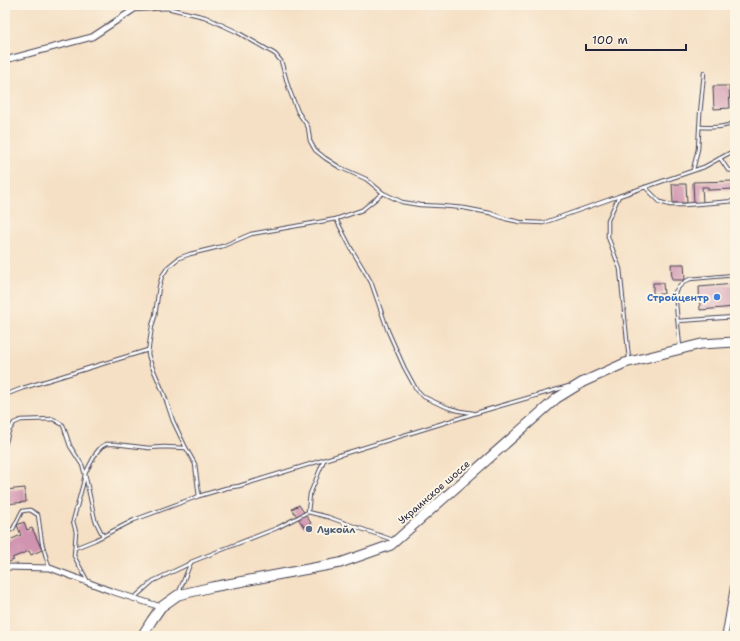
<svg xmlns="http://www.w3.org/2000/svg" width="740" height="641" viewBox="0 0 740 641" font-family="'Shantell Sans',sans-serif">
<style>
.building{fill:#d094b0}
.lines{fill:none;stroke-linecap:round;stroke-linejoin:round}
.lane-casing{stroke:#423e50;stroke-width:4.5}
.street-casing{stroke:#423e50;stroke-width:7}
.highway-casing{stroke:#423e50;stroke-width:11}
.lane{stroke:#fff;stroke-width:2.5}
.street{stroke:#fff;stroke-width:5}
.highway{stroke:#fff;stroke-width:9}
.shop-dot{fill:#3f7fe0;stroke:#fcf5e5;stroke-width:1.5}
.service-dot{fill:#5c6f8a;stroke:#fcf5e5;stroke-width:1.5}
.labels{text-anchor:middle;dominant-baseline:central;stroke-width:4;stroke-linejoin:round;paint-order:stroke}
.shop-label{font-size:10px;font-weight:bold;fill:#366cbe;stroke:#fcf5e5;text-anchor:end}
.street-label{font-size:10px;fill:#22223b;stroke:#fcf5e5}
.service-label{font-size:10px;font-weight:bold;fill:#4e5e75;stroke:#fcf5e5;text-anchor:start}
</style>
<rect width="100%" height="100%" fill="#fcf5e5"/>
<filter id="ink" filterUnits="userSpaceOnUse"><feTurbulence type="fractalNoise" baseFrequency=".025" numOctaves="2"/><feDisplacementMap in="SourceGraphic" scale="8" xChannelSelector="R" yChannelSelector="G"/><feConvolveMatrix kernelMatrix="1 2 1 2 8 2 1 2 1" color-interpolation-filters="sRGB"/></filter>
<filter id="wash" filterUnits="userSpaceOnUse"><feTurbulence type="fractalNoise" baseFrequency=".012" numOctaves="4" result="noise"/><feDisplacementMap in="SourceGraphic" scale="16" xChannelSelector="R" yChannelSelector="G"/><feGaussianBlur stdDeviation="0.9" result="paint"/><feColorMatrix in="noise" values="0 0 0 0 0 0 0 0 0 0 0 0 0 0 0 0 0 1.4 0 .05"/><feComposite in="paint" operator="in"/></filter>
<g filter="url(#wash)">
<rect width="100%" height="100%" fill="#f5e0c5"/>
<g id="blocks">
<!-- building -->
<g class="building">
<polygon points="713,86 729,86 730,108 714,109"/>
<polygon points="735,181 735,189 708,190 708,187 702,187 703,203 694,203 693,182"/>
<polygon points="672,184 686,184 687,203 673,203"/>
<polygon points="671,264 684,264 685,280 672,280"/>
<polygon points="653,283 663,283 664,294 653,294"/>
<polygon points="735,284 735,307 700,310 699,287"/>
<polygon points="25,488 26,502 5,504 5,490"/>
<polygon points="299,505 311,523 304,527 292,509"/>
<polygon points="24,522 27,530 32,528 42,550 31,555 29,551 12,558 14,560 6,563 5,561 5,542 21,535 17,525"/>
</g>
</g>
</g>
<g filter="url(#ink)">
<use href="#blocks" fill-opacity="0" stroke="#423e50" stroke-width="1"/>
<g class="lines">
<defs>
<g id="lane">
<path d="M699 127C712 127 723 129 735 122"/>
<polyline points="720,158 728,170 735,171"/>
<polyline points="693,170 698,149 700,114 704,73"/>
<polyline points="645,187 660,202 670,205 684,205 735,201"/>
<polyline points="383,193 402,202 420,205 441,206 464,208 490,213 506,219 520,222 543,223 619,196"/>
<polyline points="336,219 352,250 371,282 388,331 404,367 416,389 424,397 437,403 449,408 460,411 473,413"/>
<polyline points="678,321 735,317"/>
<path d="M680 348 675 292C679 286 683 282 690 279L735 275"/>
<polyline points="629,360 620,269 608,237 608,220 619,196 704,167 735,150"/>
<polyline points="5,395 23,388 148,350"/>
<polyline points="5,445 9,431 14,423 21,420 53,419 63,425 70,446 82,465 85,474 83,484 73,521 76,532 74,556 87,580"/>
<polyline points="186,448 195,464 199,496"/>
<polyline points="308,512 310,494 324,460"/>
<polyline points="5,533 13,529 22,511 30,510 38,515 42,543 49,567"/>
<polyline points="103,536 95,520 85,474 96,453 101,447 106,444 115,444 149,448 164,447 186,448 173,421 164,394 151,364 148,354 149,346 152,326 155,316 159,287 162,276 168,267 179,258 190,254 223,246 251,234 336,219 362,210 383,193 366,179 339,167 325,158 315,150 310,141 308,127 298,112 289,89 281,61 275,54 237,32 205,17 167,8 134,10"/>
<polyline points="75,548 95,540 134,520 199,496 226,488 239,486 476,413 569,386"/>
<polyline points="179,592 191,562 277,528 308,512 328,517 393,540"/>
<polyline points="134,598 153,581 191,563"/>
</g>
<g id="street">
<polyline points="5,60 92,37 133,10 136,5"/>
<polyline points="5,567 50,568 111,591 161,607"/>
<polyline points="725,636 735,578"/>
</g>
<polyline id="highway" points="142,636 152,620 161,607 178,595 212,587 340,563 391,545 557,398 583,382 625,363 701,344 735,342"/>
</defs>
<!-- lane casing -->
<use href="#lane" class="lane-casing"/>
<!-- street casing -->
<use href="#street" class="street-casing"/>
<!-- highway casing -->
<use href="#highway" class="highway-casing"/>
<!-- lane -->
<use href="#lane" class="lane"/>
<!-- street -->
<use href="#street" class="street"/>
<!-- highway -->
<use href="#highway" class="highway"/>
</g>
</g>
<!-- markers -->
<circle class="shop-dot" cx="717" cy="297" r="4"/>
<circle class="service-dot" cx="309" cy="529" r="4"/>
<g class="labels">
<!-- shop labels -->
<g class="shop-label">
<text x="709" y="297">Стройцентр</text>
</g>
<!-- street labels -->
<g class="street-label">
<text transform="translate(434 492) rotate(-41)">Украинское шоссе</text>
</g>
<!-- service labels -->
<g class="service-label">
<text x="317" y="529">Лукойл</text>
</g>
</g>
<!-- margin -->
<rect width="740" height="641" fill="none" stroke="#fcf5e5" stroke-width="20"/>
<!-- scale -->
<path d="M586 44v6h100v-6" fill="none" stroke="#22223b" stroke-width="2"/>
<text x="592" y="44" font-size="12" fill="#22223b" stroke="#fcf5e5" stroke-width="3" paint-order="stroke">100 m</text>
</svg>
